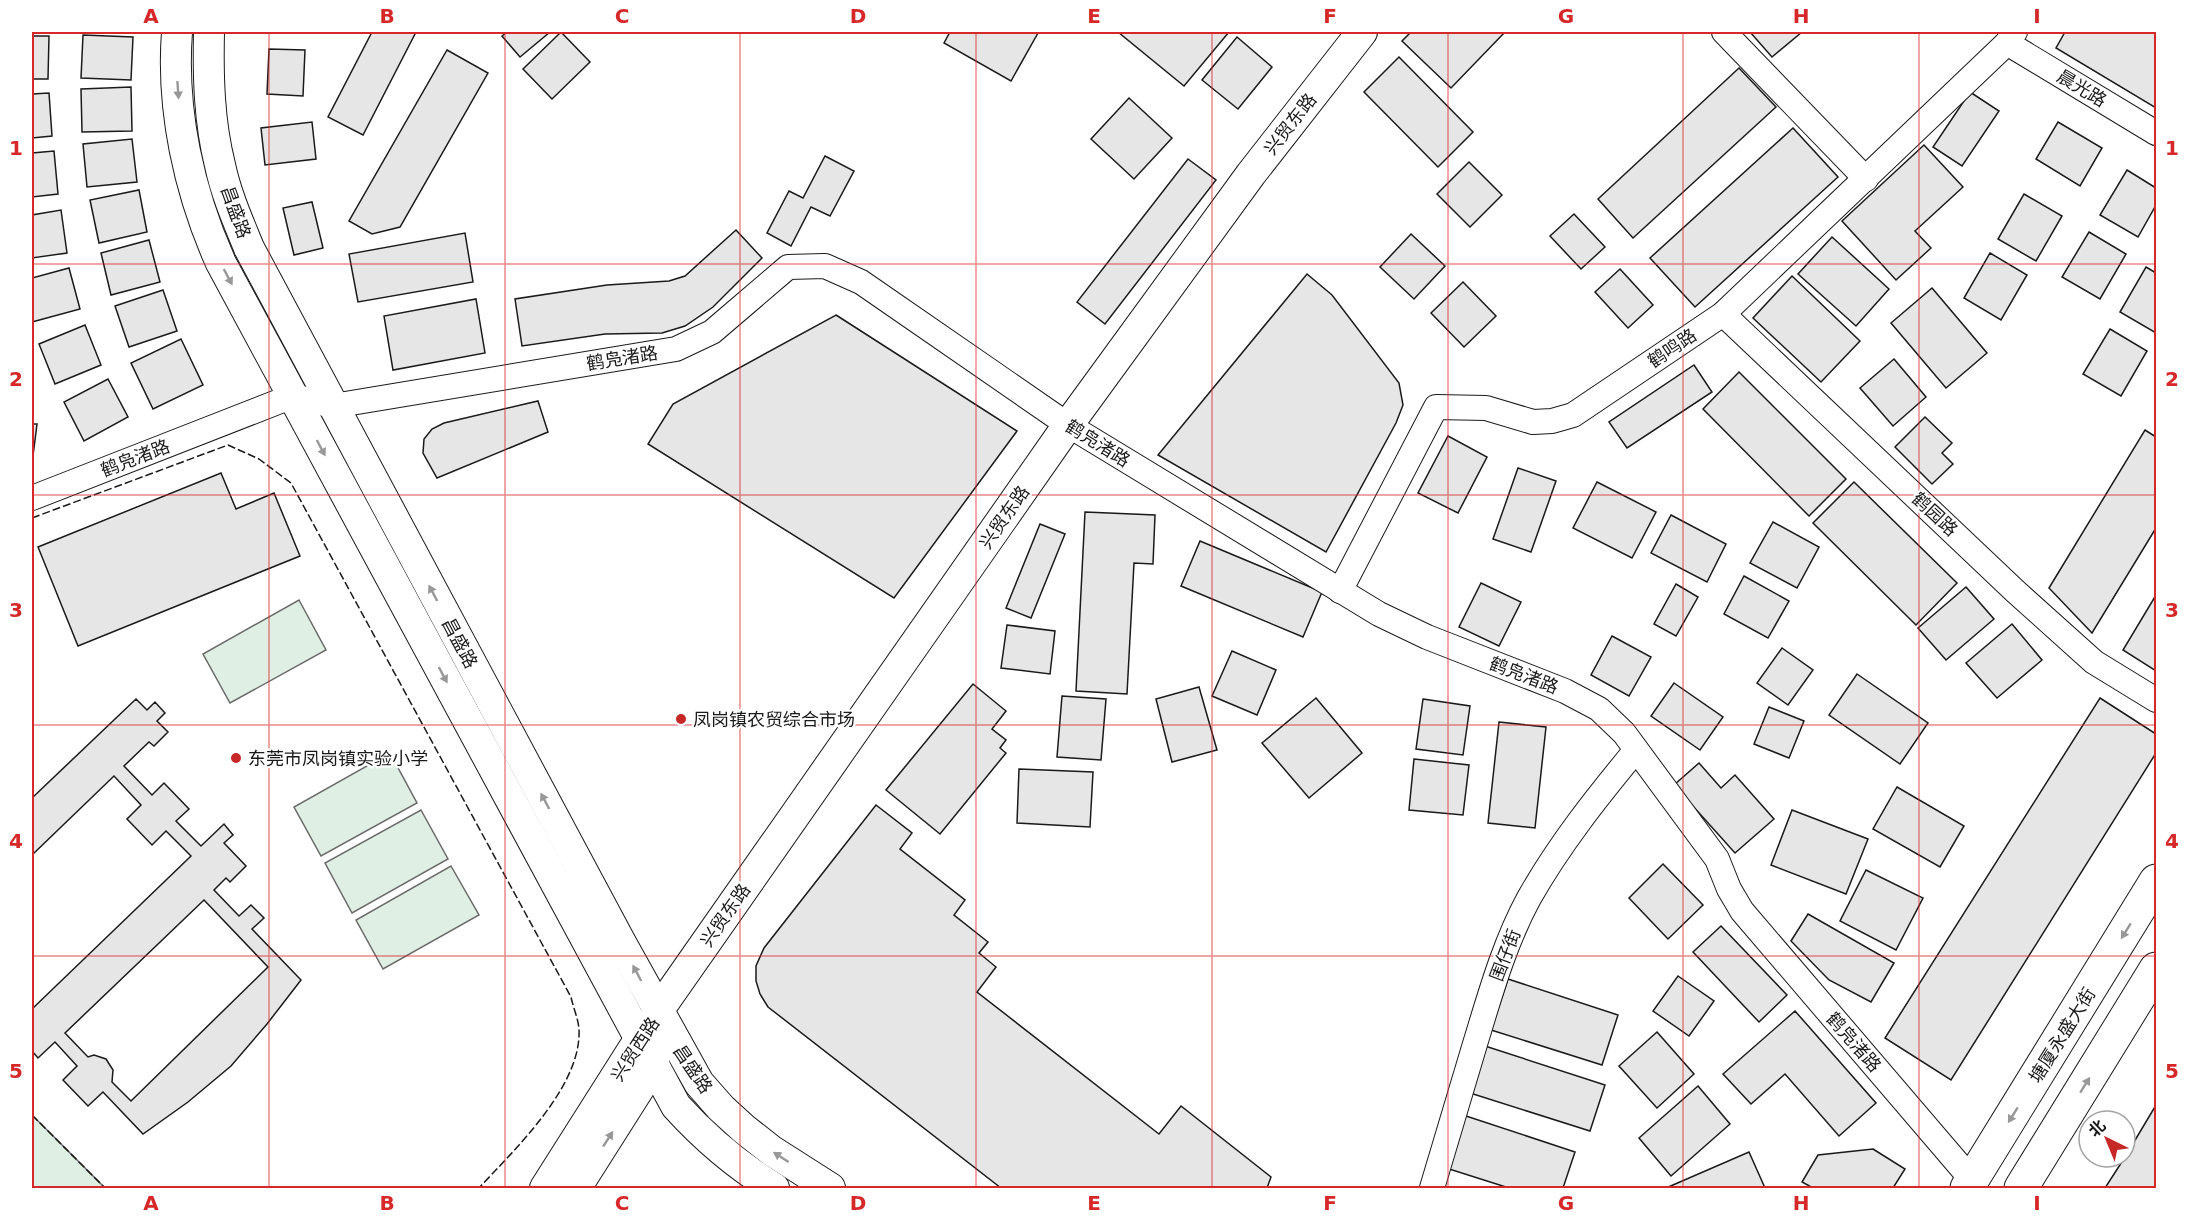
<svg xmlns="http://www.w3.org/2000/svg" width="2188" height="1220" viewBox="0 0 2188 1220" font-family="'DejaVu Sans','Noto Sans SC',sans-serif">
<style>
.green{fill:#e0efe3;stroke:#6a6a6a;stroke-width:1.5}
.building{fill:#e6e6e6;stroke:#1a1a1a;stroke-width:1.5;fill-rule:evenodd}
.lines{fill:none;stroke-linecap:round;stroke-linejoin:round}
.minor-casing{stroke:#1a1a1a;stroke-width:26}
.tertiary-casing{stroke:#1a1a1a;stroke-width:32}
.secondary-casing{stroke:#1a1a1a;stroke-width:35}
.minor{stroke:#fff;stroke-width:24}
.tertiary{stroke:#fff;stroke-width:30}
.secondary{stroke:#fff;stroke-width:33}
.fence{stroke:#1a1a1a;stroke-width:1.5;stroke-dasharray:8 3;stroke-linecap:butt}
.oneway{fill:#989898}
.grid{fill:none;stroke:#d62828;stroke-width:1.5;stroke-opacity:0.55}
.poi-dot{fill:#c62828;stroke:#fff;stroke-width:2}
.labels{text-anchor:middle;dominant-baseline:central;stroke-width:4.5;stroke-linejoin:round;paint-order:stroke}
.street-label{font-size:18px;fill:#1a1a1a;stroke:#fff}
.poi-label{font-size:18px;fill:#1a1a1a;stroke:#fff;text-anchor:start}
.neatline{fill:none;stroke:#d62828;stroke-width:2}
.grid-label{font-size:20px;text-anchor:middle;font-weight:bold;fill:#d62828}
</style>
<rect width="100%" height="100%" fill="#fff"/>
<!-- green -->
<g class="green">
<polygon points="299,600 326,650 230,703 203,654"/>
<polygon points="390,753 417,803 321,856 294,807"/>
<polygon points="421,810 448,859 352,913 325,863"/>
<polygon points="451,866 479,915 383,969 356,920"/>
<polygon points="32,1115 105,1188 32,1188"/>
</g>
<!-- building -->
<g class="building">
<polygon points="372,32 416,32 363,135 328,117"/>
<polygon points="507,32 550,32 520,57 502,36"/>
<polygon points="561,32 590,62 552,99 523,69"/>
<polygon points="950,32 1035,32 1038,33 1011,81 944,43"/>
<polygon points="1118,32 1229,32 1184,86"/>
<polygon points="1411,32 1505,32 1451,88 1402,41"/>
<polygon points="1750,32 1802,32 1772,57"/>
<polygon points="2065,32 2156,32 2156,108 2056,48"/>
<polygon points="83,35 133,37 131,80 81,78"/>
<polygon points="32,36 49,36 48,79 32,79"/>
<polygon points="1237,37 1272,67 1238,109 1202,80"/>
<polygon points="269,49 305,50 303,96 267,94"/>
<polygon points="447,50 488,73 400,227 372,234 349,221"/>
<polygon points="1399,57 1473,132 1438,167 1364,92"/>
<polygon points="1739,68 1776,107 1633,238 1598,199"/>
<polygon points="131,87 132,131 82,132 81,89"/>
<polygon points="1970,92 1999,111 1962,166 1933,147"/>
<polygon points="49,93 52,136 32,138 32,94"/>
<polygon points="1129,98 1172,138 1134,179 1091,139"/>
<polygon points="312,122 316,159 265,165 261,128"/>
<polygon points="2058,122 2102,148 2080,186 2036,159"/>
<polygon points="1793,128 1838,177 1695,307 1650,258"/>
<polygon points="132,139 137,182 87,187 83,144"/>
<polygon points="1924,145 1963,187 1915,231 1931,248 1896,280 1842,221"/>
<polygon points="54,151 58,194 32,197 32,153"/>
<polygon points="825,156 854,171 830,216 811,207 791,246 767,233 789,191 803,198"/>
<polygon points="1188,159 1216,180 1105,324 1077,302"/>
<polygon points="1469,162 1502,195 1470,227 1437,194"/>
<polygon points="2127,170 2156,188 2156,205 2138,237 2100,215"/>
<polygon points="139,190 147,232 99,243 90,200"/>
<polygon points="2024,194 2062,216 2036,261 1998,239"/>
<polygon points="312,202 323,248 294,255 283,208"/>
<polygon points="61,210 67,253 32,258 32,215"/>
<polygon points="1574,214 1605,247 1581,269 1550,236"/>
<polygon points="736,230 762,258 713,307 685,326 662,333 605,334 522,346 515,299 607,285 669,281 685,276"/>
<polygon points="2089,232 2126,254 2100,299 2062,277"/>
<polygon points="465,233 473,282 358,302 349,254"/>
<polygon points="1411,234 1445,266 1414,299 1380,267"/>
<polygon points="1832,237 1889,289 1856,326 1798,274"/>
<polygon points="149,240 160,282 111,295 101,253"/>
<polygon points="1990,253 2027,275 2001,320 1964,298"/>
<polygon points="2146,267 2156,273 2156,333 2120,312"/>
<polygon points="69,268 80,309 32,322 32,278"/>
<polygon points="1620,269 1653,305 1628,328 1595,292"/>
<polygon points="1307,274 1332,295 1399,383 1403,405 1396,423 1326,552 1158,455"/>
<polygon points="1792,276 1860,341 1821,382 1753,318"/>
<polygon points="1463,282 1496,316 1464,347 1431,313"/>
<polygon points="1932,288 1987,353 1946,388 1891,323"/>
<polygon points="163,290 177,331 129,347 115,306"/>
<polygon points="476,299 485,353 393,370 384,316"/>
<polygon points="836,315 1017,431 894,598 648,444 673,404"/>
<polygon points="85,325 101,365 55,384 39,344"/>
<polygon points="2110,329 2147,351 2121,396 2083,374"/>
<polygon points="181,339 203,385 153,409 131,363"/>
<polygon points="1894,359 1926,397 1893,426 1860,388"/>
<polygon points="1694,365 1712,392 1627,448 1609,422"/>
<polygon points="1739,372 1846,479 1809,516 1703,409"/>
<polygon points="108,379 128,417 84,441 64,402"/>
<polygon points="538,401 548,432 437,478 423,453 424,439 432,429 444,423"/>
<polygon points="1925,417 1952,443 1942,453 1953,464 1932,484 1895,447"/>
<polygon points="32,424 37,424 32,464"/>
<polygon points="2145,430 2156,437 2156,528 2092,633 2049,588"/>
<polygon points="1448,436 1487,457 1458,513 1418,493"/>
<polygon points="1518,468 1556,481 1531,552 1493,539"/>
<polygon points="221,473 236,509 274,493 300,556 78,646 38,547"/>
<polygon points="1597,482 1656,512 1632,558 1573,528"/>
<polygon points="1854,482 1957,583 1916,625 1813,523"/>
<polygon points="1085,512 1155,515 1153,564 1134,563 1127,694 1076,691"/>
<polygon points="1671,515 1726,544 1707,582 1651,553"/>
<polygon points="1773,522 1819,547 1797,588 1750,563"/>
<polygon points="1040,524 1065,534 1031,618 1006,608"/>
<polygon points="1200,541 1322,592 1303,637 1181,586"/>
<polygon points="1744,576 1789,601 1768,638 1724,614"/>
<polygon points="1481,583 1521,602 1499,646 1459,627"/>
<polygon points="1676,584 1698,597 1676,636 1654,624"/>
<polygon points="1966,587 1994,619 1946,660 1918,628"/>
<polygon points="2156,595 2156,671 2123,650"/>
<polygon points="2012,624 2042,660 1997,698 1966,663"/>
<polygon points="1007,625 1055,631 1050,674 1001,668"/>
<polygon points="1612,636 1651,657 1629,696 1591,675"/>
<polygon points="1782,648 1813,670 1788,705 1757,683"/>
<polygon points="1232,651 1276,670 1257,715 1212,696"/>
<polygon points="1857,674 1928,723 1900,764 1829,715"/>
<polygon points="1674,683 1723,717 1700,750 1651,716"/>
<polygon points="973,684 1006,711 992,729 1006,740 1000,748 1006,753 940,834 886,790"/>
<polygon points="1199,687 1217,750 1172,762 1156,699"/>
<polygon points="1062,696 1106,699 1101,760 1057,757"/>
<polygon points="1316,698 1362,753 1309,798 1262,743"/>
<polygon points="2100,698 2156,734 2156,753 1951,1080 1885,1038"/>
<path d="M136 699 147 710 155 702 165 713 157 721 168 732 154 746 149 742 124 766 152 795 164 783 189 809 176 821 201 846 224 824 233 835 224 843 246 866 230 882 226 878 214 890 239 916 251 905 264 918 252 929 301 980 267 1024 231 1066 188 1102 143 1134 103 1092 88 1106 63 1080 77 1066 55 1042 38 1058 32 1051V1009L191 856 166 831 152 845 127 819 141 805 114 776 32 855V798ZM204 900 268 967 131 1101 112 1082 113 1070 106 1059 94 1055 88 1057 65 1033Z"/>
<polygon points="1423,699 1470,706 1463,755 1416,749"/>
<polygon points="1769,707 1804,721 1789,758 1754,744"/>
<polygon points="1499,722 1546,727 1535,828 1488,823"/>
<polygon points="1414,759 1469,765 1463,815 1409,810"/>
<polygon points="1699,763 1721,788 1735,775 1774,819 1735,853 1674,785"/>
<polygon points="1019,769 1093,772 1090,827 1017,823"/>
<polygon points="1897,787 1964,826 1940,867 1873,829"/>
<polygon points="876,805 912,833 900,849 965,900 954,915 988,942 979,953 996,967 977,992 1159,1134 1181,1106 1271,1177 1267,1188 1001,1188 768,1007 760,994 756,981 756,966 764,948"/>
<polygon points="1792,810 1868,839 1846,894 1771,865"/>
<polygon points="1663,864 1703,905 1668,939 1629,898"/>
<polygon points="1866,870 1923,898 1896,950 1840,921"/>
<polygon points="1808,914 1894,963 1871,1002 1829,980 1791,941"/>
<polygon points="1721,926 1787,995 1759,1022 1693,952"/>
<polygon points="1678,976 1714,1001 1689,1036 1653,1011"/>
<polygon points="1508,979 1618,1015 1602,1065 1491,1030"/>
<polygon points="1795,1011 1876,1103 1839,1136 1785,1074 1751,1104 1723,1074"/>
<polygon points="1657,1032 1694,1074 1657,1108 1619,1066"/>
<polygon points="1485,1046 1605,1085 1590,1131 1470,1093"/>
<polygon points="1698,1086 1730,1124 1671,1176 1639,1138"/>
<polygon points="2156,1105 2156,1188 2105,1188 2125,1157"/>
<polygon points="1463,1115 1575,1152 1563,1188 1509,1188 1446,1168"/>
<polygon points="1873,1149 1905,1169 1893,1188 1813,1188 1802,1182 1818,1155"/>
<polygon points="1749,1152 1765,1188 1666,1188"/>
</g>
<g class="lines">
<defs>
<g id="minor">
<polyline points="1724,32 1866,179"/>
<polyline points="2007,43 2156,133"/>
<polyline points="1723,314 2015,591 2094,662 2156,700"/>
<polyline points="32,498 293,396 333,406 676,349 712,332 788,267 825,266 861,282 1068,425 1379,614 1427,637 1565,691 1599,709 1624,733 1717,859 1729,889 1742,911 1972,1180"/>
<polyline points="1340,591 1436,407 1486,408 1533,422 1552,421 1573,415 1723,314 2007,43 2015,32"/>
<path d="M1432 1188C1446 1140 1461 1092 1475 1044 1490 995 1504 944 1529 898 1559 845 1597 797 1636 750"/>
</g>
<g id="tertiary">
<path d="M177 32C171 110 189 192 221 263L676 1106C705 1138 738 1166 774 1188"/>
<path d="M209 32C208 76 209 121 220 165 226 194 238 221 249 248L620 941 699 1083 721 1108 744 1129 772 1151 830 1188"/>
<polyline points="658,1011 1068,425 1251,174 1362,32"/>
<polyline points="545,1188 649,1024"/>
<polyline points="576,1188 654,1065 655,1049"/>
</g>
<g id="secondary">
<polyline points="1967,1188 2156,881"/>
<polyline points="2021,1188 2156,969"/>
</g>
</defs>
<!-- minor casing -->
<use href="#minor" class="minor-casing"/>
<!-- tertiary casing -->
<use href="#tertiary" class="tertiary-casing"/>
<!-- secondary casing -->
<use href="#secondary" class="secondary-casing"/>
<!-- minor -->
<use href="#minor" class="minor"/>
<!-- tertiary -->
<use href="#tertiary" class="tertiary"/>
<!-- secondary -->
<use href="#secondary" class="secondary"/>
<!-- fence -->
<g class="fence">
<path d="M32 518 228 445 259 459 291 483 571 997C573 1007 578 1018 579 1029 582 1086 515 1149 479 1188"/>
<polyline points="32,1115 105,1188"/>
</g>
</g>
<!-- one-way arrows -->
<defs><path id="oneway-solid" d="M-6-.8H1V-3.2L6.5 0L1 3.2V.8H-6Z" transform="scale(1.5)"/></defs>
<g class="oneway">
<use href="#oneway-solid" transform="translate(178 90) rotate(86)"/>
<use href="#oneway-solid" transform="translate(228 277) rotate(62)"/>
<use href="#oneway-solid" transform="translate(321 448) rotate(62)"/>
<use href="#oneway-solid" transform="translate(433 593) rotate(-118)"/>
<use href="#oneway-solid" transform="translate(443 675) rotate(62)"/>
<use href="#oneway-solid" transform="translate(545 801) rotate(-118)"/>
<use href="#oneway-solid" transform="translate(2126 931) rotate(122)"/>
<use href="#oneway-solid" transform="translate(637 973) rotate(-118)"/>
<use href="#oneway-solid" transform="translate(2085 1085) rotate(-58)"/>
<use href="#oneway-solid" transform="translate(2013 1115) rotate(122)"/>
<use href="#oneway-solid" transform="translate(608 1139) rotate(-57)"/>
<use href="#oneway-solid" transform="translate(781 1157) rotate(-147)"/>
</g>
<!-- grid -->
<path class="grid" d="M269 32V1188M505 32V1188M740 32V1188M976 32V1188M1212 32V1188M1448 32V1188M1683 32V1188M1919 32V1188M32 264H2156M32 495H2156M32 725H2156M32 956H2156"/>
<!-- markers -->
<g class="poi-dot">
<circle cx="681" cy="719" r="6"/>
<circle cx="236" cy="758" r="6"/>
</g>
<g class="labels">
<!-- street labels -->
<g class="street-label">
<text transform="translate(2082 88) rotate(31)">晨光路</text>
<text transform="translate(1290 124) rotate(-52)">兴贸东路</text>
<text transform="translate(236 212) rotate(70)">昌盛路</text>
<text transform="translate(1672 348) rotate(-34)">鹤鸣路</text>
<text transform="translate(622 358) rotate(-9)">鹤凫渚路</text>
<text transform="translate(1098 443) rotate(32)">鹤凫渚路</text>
<text transform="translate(135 458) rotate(-21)">鹤凫渚路</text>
<text transform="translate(1935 514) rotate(43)">鹤园路</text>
<text transform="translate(1004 517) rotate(-55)">兴贸东路</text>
<text transform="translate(460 643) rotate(62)">昌盛路</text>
<text transform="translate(1524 675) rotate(21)">鹤凫渚路</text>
<text transform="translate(725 915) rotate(-55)">兴贸东路</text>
<text transform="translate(1505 955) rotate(-69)">围仔街</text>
<text transform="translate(2062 1035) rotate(-58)">塘厦永盛大街</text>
<text transform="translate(1854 1042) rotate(49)">鹤凫渚路</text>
<text transform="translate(635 1049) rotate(-57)">兴贸西路</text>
<text transform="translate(693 1069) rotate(56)">昌盛路</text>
</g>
<!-- poi labels -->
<g class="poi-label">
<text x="693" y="719">凤岗镇农贸综合市场</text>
<text x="248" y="758">东莞市凤岗镇实验小学</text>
</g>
</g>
<!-- border -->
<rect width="2188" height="1220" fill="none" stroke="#ffffff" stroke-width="66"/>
<!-- north arrow -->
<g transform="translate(2107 1139) rotate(317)"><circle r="28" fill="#ffffff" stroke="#a3a3a3" stroke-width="1.5"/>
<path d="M0-4.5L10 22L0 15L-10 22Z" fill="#c62828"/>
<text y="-9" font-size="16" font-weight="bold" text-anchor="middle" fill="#1a1a1a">北</text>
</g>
<rect x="33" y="33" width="2122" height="1154" class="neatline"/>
<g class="grid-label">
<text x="151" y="23">A</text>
<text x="387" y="23">B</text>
<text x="622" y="23">C</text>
<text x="858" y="23">D</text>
<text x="1094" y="23">E</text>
<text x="1330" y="23">F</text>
<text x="1566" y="23">G</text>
<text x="1801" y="23">H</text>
<text x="2037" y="23">I</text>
<text x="16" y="155">1</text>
<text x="2172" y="155">1</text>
<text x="16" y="386">2</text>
<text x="2172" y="386">2</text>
<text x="16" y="617">3</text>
<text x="2172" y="617">3</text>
<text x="16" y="848">4</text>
<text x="2172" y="848">4</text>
<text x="16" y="1078">5</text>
<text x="2172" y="1078">5</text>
<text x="151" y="1210">A</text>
<text x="387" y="1210">B</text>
<text x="622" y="1210">C</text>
<text x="858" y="1210">D</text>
<text x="1094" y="1210">E</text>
<text x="1330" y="1210">F</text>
<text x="1566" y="1210">G</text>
<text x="1801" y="1210">H</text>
<text x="2037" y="1210">I</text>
</g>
</svg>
